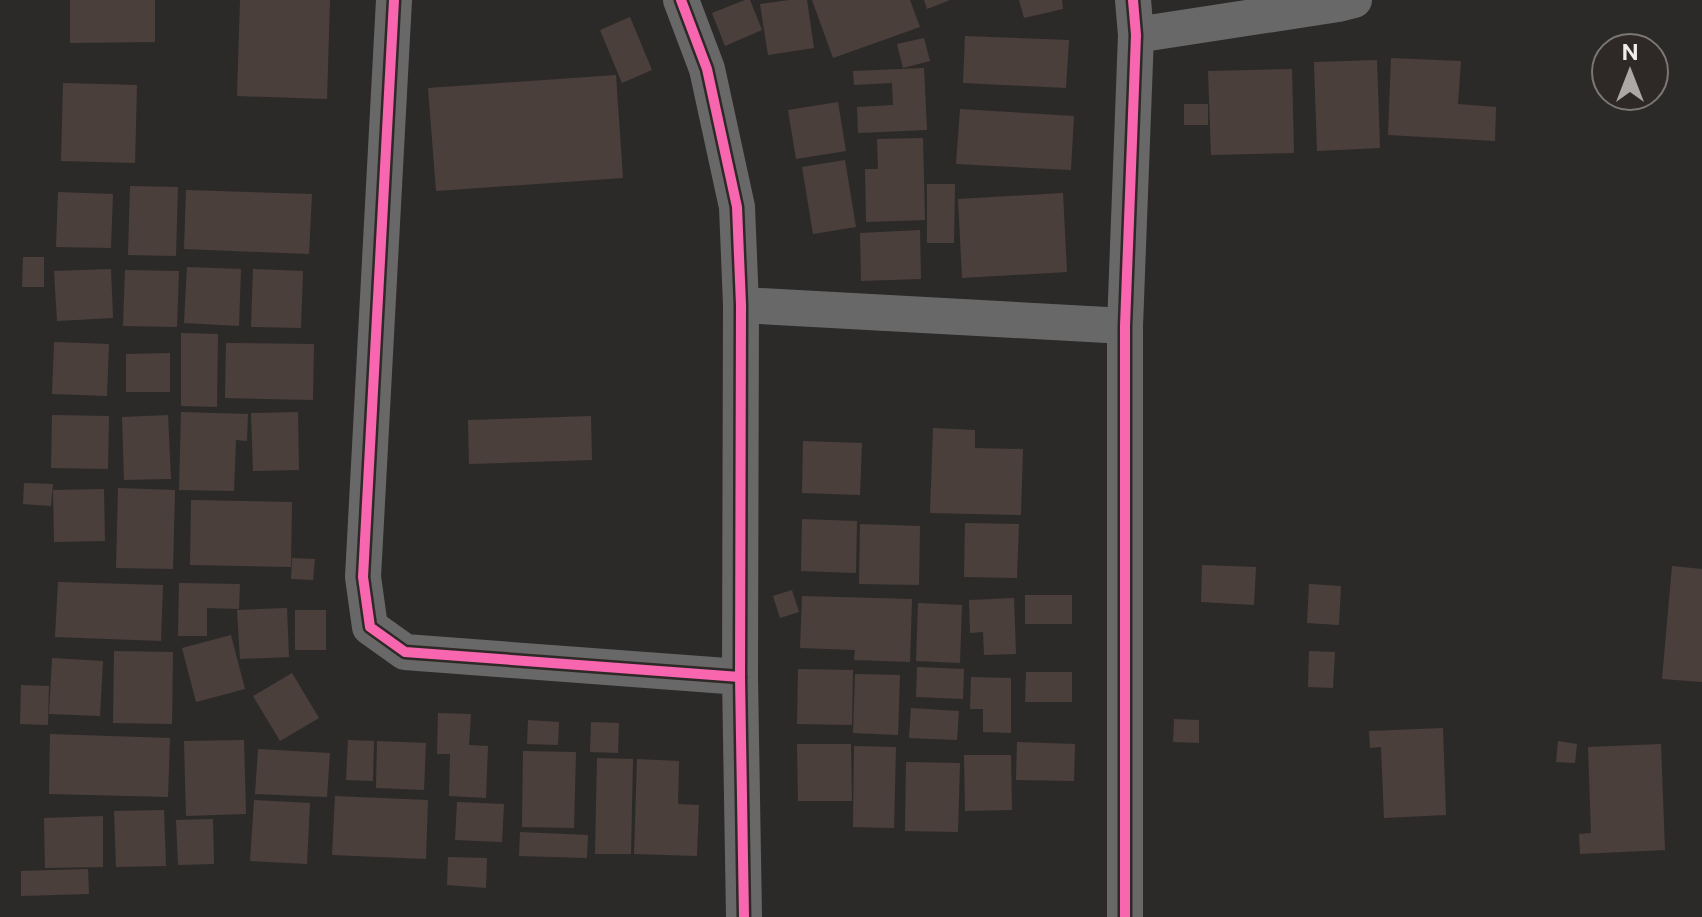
<svg xmlns="http://www.w3.org/2000/svg" width="1702" height="917" viewBox="0 0 1702 917" font-family="'Public Sans',sans-serif">
<style>
.building{fill:#4b3f3b}
.lines{fill:none;stroke-linecap:round;stroke-linejoin:round}
.street{stroke:#696868;stroke-width:36}
.cycleway-casing{stroke:#2e2926;stroke-width:15}
.cycleway{stroke:#f766af;stroke-width:10}
</style>
<rect width="100%" height="100%" fill="#2c2a28"/>
<!-- building -->
<g class="building">
<polygon points="70,0 155,0 155,42 70,43"/>
<polygon points="240,0 330,0 327,99 237,96"/>
<polygon points="745,0 750,0 762,30 725,46 712,13"/>
<polygon points="789,0 807,0 814,48 768,55 760,4"/>
<polygon points="812,0 910,0 920,27 833,58"/>
<polygon points="924,0 950,0 927,9"/>
<polygon points="1019,0 1062,0 1063,9 1024,18"/>
<polygon points="630,17 652,70 622,83 600,30"/>
<polygon points="965,36 1069,40 1066,88 963,83"/>
<polygon points="924,38 930,61 903,68 897,44"/>
<polygon points="1391,58 1461,61 1458,104 1496,107 1495,141 1388,135"/>
<polygon points="1377,60 1380,148 1317,151 1314,62"/>
<polygon points="924,68 927,130 858,133 857,107 893,105 892,83 854,85 853,71"/>
<polygon points="1292,69 1294,153 1211,155 1208,71"/>
<polygon points="616,75 623,178 436,191 428,88"/>
<polygon points="63,83 137,85 135,163 61,161"/>
<polygon points="838,102 846,151 796,159 788,110"/>
<rect x="1184" y="104" width="24" height="21"/>
<polygon points="960,109 1074,116 1071,170 956,164"/>
<polygon points="923,138 925,220 866,222 865,169 878,169 877,139"/>
<polygon points="845,160 856,227 813,234 802,167"/>
<polygon points="927,184 955,184 954,243 927,243"/>
<polygon points="130,186 178,187 176,256 128,255"/>
<polygon points="186,190 312,194 309,254 184,249"/>
<polygon points="58,192 113,194 111,248 56,247"/>
<polygon points="1063,193 1067,272 962,278 958,199"/>
<polygon points="920,230 921,279 861,281 860,233"/>
<polygon points="23,257 44,257 44,287 22,287"/>
<polygon points="187,267 241,269 239,326 184,323"/>
<polygon points="111,269 113,318 57,321 54,271"/>
<polygon points="253,269 303,271 301,328 251,327"/>
<polygon points="125,270 179,271 177,327 123,326"/>
<polygon points="181,333 218,334 217,407 181,406"/>
<polygon points="54,342 109,344 107,396 52,394"/>
<polygon points="226,343 314,344 313,400 225,398"/>
<polygon points="170,353 170,392 126,392 126,354"/>
<polygon points="181,412 248,414 247,441 236,440 234,491 179,490"/>
<polygon points="298,412 299,470 253,471 251,413"/>
<polygon points="52,415 109,416 108,469 51,468"/>
<polygon points="168,415 171,479 124,480 122,417"/>
<polygon points="591,416 592,460 469,464 468,420"/>
<polygon points="933,428 975,430 975,448 1023,449 1021,515 930,513"/>
<polygon points="803,441 862,443 860,495 802,493"/>
<polygon points="24,483 53,484 51,506 23,504"/>
<polygon points="118,488 175,490 173,569 116,568"/>
<polygon points="104,489 105,541 54,542 53,490"/>
<polygon points="191,500 292,502 291,567 190,565"/>
<polygon points="802,519 857,521 856,573 801,571"/>
<polygon points="965,523 1019,524 1017,578 964,577"/>
<polygon points="860,524 920,526 919,585 859,584"/>
<polygon points="292,558 315,559 313,580 291,579"/>
<polygon points="1202,565 1256,567 1254,605 1201,602"/>
<polygon points="1672,566 1702,569 1702,682 1662,679"/>
<polygon points="58,582 163,585 161,641 55,637"/>
<polygon points="179,583 240,584 239,609 207,608 207,636 178,636"/>
<polygon points="1309,584 1341,586 1339,625 1307,623"/>
<polygon points="792,590 799,612 780,618 773,596"/>
<rect x="1025" y="595" width="47" height="29"/>
<polygon points="802,596 912,599 910,662 854,660 855,650 800,648"/>
<polygon points="1014,598 1016,654 984,655 983,632 970,633 969,600"/>
<polygon points="918,603 962,605 960,663 916,661"/>
<polygon points="287,608 289,657 240,659 237,610"/>
<rect x="295" y="610" width="31" height="40"/>
<polygon points="231,635 245,689 196,702 182,648"/>
<polygon points="114,651 173,652 172,724 113,723"/>
<polygon points="1309,651 1335,652 1333,688 1308,687"/>
<polygon points="52,658 103,661 100,716 49,714"/>
<polygon points="917,667 964,669 963,699 916,697"/>
<polygon points="798,669 853,670 852,725 797,724"/>
<polygon points="1026,672 1072,672 1072,702 1025,702"/>
<polygon points="292,673 319,718 280,741 253,696"/>
<polygon points="855,674 900,675 898,735 853,733"/>
<polygon points="971,677 1011,678 1011,733 983,732 983,709 970,709"/>
<polygon points="21,685 49,686 48,725 20,724"/>
<polygon points="911,708 959,711 957,740 909,738"/>
<polygon points="438,713 471,714 469,745 488,746 486,798 449,796 450,754 437,754"/>
<polygon points="1174,719 1199,720 1199,743 1173,742"/>
<polygon points="528,720 559,722 558,745 527,744"/>
<polygon points="591,722 619,723 618,753 590,752"/>
<polygon points="1443,728 1446,815 1384,818 1381,747 1370,748 1369,731"/>
<polygon points="50,734 170,738 168,797 49,794"/>
<polygon points="244,740 246,814 186,816 184,741"/>
<polygon points="348,740 374,741 373,781 346,780"/>
<polygon points="377,741 426,743 424,790 376,788"/>
<polygon points="1558,741 1577,744 1575,763 1556,762"/>
<polygon points="1017,742 1075,744 1074,781 1016,780"/>
<polygon points="797,744 851,744 852,801 798,801"/>
<polygon points="1661,744 1665,850 1580,854 1579,834 1591,833 1588,747"/>
<polygon points="854,746 896,747 894,828 853,827"/>
<polygon points="258,749 330,753 327,797 255,794"/>
<polygon points="523,751 576,752 574,828 522,827"/>
<polygon points="964,755 1011,755 1012,810 965,811"/>
<polygon points="597,758 633,759 631,854 595,854"/>
<polygon points="637,759 679,761 678,804 699,805 697,856 634,854"/>
<polygon points="906,762 960,763 958,832 905,831"/>
<polygon points="335,796 428,800 426,859 332,855"/>
<polygon points="254,800 310,803 307,864 250,861"/>
<polygon points="457,802 504,804 502,842 455,840"/>
<polygon points="164,810 166,866 116,867 114,811"/>
<polygon points="103,816 103,867 45,868 44,818"/>
<polygon points="213,819 214,864 178,865 176,820"/>
<polygon points="520,832 588,835 587,858 519,856"/>
<polygon points="448,857 487,858 486,888 447,885"/>
<polygon points="88,869 89,894 21,896 21,871"/>
</g>
<g class="lines">
<!-- street -->
<g class="street">
<polyline points="394,0 363,577 370,627 405,652 740,677"/>
<polyline points="681,0 707,69 737,207 741,305 740,677 744,917"/>
<polyline points="1136,35 1338,4 1354,0"/>
<polyline points="741,305 1125,326"/>
<polyline points="1125,917 1125,326 1136,35 1133,0"/>
</g>
<defs>
<g id="cycleway">
<polyline points="394,0 363,577 370,627 405,652 740,677"/>
<polyline points="681,0 707,69 737,207 741,305 740,677 744,917"/>
<polyline points="1125,917 1125,326 1136,35 1133,0"/>
</g>
</defs>
<!-- cycleway casing -->
<use href="#cycleway" class="cycleway-casing"/>
<!-- cycleway -->
<use href="#cycleway" class="cycleway"/>
</g>
<!-- north arrow -->
<g transform="translate(1630 72)"><circle r="38" fill="#2e2926" stroke="#7c7774" stroke-width="2"/>
<path d="M0-6L14 30L0 20L-14 30Z" fill="#aba8a6"/>
<text y="-12" font-size="22" font-weight="bold" text-anchor="middle" fill="#f0ecea">N</text>
</g>
</svg>
